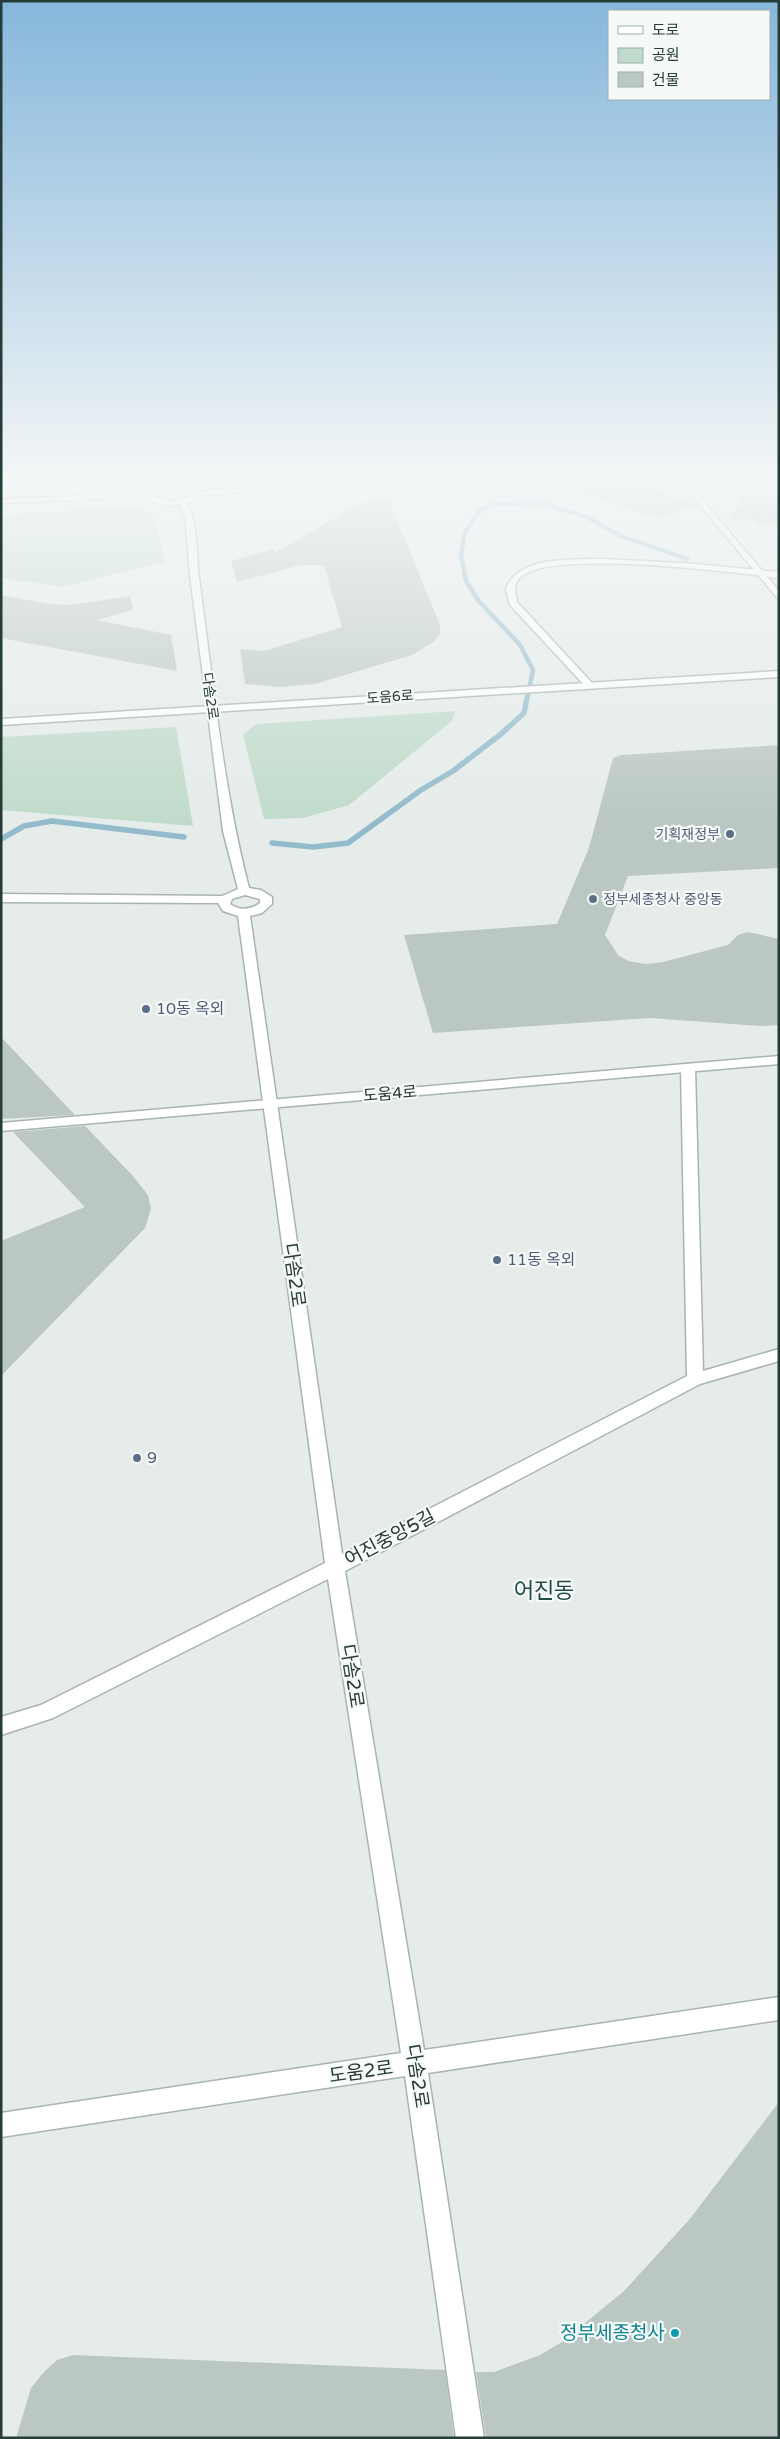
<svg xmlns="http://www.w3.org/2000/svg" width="780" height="2439" viewBox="0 0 780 2439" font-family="'Varela Round','Noto Sans KR',sans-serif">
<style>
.green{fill:#c0dbcb}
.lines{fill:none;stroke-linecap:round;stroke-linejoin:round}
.stream-far1{stroke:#93bbcb;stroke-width:4.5}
.stream{stroke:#93bbcb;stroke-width:5.5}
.building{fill:#bac7c3}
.minor-casing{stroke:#a8b4b1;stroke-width:3}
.tertiary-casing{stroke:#a8b4b1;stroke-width:3}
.minor{fill:#fff;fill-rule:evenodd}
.tertiary{fill:#fff;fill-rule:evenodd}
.service-dot{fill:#5c6f8a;stroke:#f5f9f8;stroke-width:2}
.culture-dot{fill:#0f9aa8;stroke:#f5f9f8;stroke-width:2}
.labels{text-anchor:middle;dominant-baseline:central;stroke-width:4.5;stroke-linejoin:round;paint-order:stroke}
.far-street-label{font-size:14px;fill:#263c39;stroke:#f5f9f8}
.far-service-label{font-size:14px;fill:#4e5e75;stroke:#f5f9f8;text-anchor:end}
.service-label{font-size:16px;fill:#4e5e75;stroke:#f5f9f8;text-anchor:start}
.street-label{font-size:16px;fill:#263c39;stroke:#f5f9f8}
.near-street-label{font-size:19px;fill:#263c39;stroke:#f5f9f8}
.near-culture-label{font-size:19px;fill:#0d838f;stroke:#f5f9f8;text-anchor:end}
.near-quarter-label{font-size:22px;fill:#244c48;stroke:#f5f9f8}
</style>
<rect width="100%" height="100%" fill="#e5ecea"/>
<!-- green -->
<g class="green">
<polygon points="129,507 153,514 165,561 62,587 1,578 1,515"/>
<polygon points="456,711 452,721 349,805 303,818 264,819 243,734 257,724"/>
<polygon points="176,727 193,826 1,810 1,737"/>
</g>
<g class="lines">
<!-- stream-far1 -->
<polyline class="stream-far1" points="527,699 533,670 520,645 478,600 466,581 461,555 465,532 480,510 495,504 542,503 587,517 619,535 687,559"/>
<!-- stream -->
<g class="stream">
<polyline points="1,839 24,826 52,821 184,837"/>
<polyline points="272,843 313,847 348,843 421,790 453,771 501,734 524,713 527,698"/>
</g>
</g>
<!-- building -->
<g class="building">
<polygon points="641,486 697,505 657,518 577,491"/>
<polygon points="779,494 779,524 759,525 751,519 729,519 744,497"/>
<polygon points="389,501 440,625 440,634 435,641 412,655 315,684 279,687 245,684 240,649 264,651 342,627 324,565 301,565 237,582 231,561 274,549 275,553 360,503"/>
<polygon points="1,595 50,604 71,605 130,596 133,610 97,620 171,635 177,671 1,638"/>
<polygon points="779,745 779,868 628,876 605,935 618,955 628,961 646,964 663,962 728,945 738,935 748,932 779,939 779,1025 760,1026 650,1018 433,1033 404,935 557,924 589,848 613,758 621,755"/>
<polygon points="1,1037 75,1115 1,1119"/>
<polygon points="85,1126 132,1175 148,1195 151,1209 145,1228 1,1376 1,1241 85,1207 13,1132"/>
<polygon points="779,2102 779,2438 486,2438 476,2372 494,2372 540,2355 562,2342 624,2291 689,2220"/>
<polygon points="73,2355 445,2370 454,2438 16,2438 31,2388 44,2372 57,2360"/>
</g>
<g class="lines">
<defs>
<g id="minor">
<polygon points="169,480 177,480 176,488 170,488"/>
<path d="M181 500C199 508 196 560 199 578 213 681 223 787 249 888L261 890 272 897V904L262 913 250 916 342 1554 687 1376 681 1068 683 1065 688 1064 695 1068 703 1371 779 1349V1361L700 1384 345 1571 424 2050 779 1997V2020L428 2073 484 2438H456L405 2076 1 2137V2113L401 2053 328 1579 53 1718 1 1735V1717L41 1705 325 1563 238 916 223 911 218 903 1 902V894L222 896 238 889 223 831 190 575 185 515 177 502ZM245 895 260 899V903C250 910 240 911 230 904L232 899Z"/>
<path d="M603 559 683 563 779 572V578C738 573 540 547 518 580 513 587 516 595 517 602L592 683V687H586L510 605 506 589C518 555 573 560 603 559Z"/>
</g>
<g id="tertiary">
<path d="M400 480H456L201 495C188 507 161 510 147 497L1 503V499L147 493C163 481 183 481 200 491ZM173 488 186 489 194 493C183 502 165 504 154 495L161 490Z"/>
<polygon points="679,480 686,480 779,591 779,600"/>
<polygon points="779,671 779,677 1,725 1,719"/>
<polygon points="779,1056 779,1064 1,1131 1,1123"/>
</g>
</defs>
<!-- minor casing -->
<use href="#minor" class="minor-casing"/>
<!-- tertiary casing -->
<use href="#tertiary" class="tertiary-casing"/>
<!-- minor -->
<use href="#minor" class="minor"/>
<!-- tertiary -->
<use href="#tertiary" class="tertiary"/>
</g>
<!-- sky -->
<linearGradient id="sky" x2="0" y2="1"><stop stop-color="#86b7dc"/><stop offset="0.58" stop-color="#f3f6f6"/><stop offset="1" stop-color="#f3f6f6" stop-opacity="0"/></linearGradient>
<rect width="780" height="822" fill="url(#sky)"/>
<!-- markers -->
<g class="service-dot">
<circle cx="730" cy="834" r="5"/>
<circle cx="593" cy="899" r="5"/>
<circle cx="146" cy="1009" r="5"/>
<circle cx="497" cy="1260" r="5"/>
<circle cx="137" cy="1458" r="5"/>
</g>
<circle class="culture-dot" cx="675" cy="2333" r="5"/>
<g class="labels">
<!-- far-street labels -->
<g class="far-street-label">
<text transform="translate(210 696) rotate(82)">다솜2로</text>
<text transform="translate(390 697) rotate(-4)">도움6로</text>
</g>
<!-- far-service labels -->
<g class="far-service-label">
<text x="720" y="834">기획재정부</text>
<text x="603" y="899" text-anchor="start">정부세종청사 중앙동</text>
</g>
<!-- service labels -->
<g class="service-label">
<text x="156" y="1009">10동 옥외</text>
<text x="507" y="1260">11동 옥외</text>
<text x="147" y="1458">9</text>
</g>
<!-- street labels -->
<g class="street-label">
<text transform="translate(390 1094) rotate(-5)">도움4로</text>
</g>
<!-- near-street labels -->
<g class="near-street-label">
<text transform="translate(294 1275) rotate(82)">다솜2로</text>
<text transform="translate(390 1538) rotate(-28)">어진중앙5길</text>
<text transform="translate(352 1676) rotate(81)">다솜2로</text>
<text transform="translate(361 2072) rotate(-8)">도움2로</text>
<text transform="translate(417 2076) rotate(81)">다솜2로</text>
</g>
<!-- near-culture labels -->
<g class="near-culture-label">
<text x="665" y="2333">정부세종청사</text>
</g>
<!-- near-quarter labels -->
<g class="near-quarter-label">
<text x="544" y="1591">어진동</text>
</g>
</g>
<!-- border -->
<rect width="780" height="2439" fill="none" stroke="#263c39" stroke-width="5"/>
<!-- legend -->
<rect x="608" y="10" width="162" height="90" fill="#f5f9f8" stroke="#a2adac"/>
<rect x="618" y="26" width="25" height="8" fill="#ffffff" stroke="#a2adac"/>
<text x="652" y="35" font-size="15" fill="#263c39">도로</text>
<rect x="618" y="48" width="25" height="15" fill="#c0dbcb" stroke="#a2adac"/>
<text x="652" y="60" font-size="15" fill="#263c39">공원</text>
<rect x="618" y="72" width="25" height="15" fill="#bac7c3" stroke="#a2adac"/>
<text x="652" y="85" font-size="15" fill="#263c39">건물</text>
</svg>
